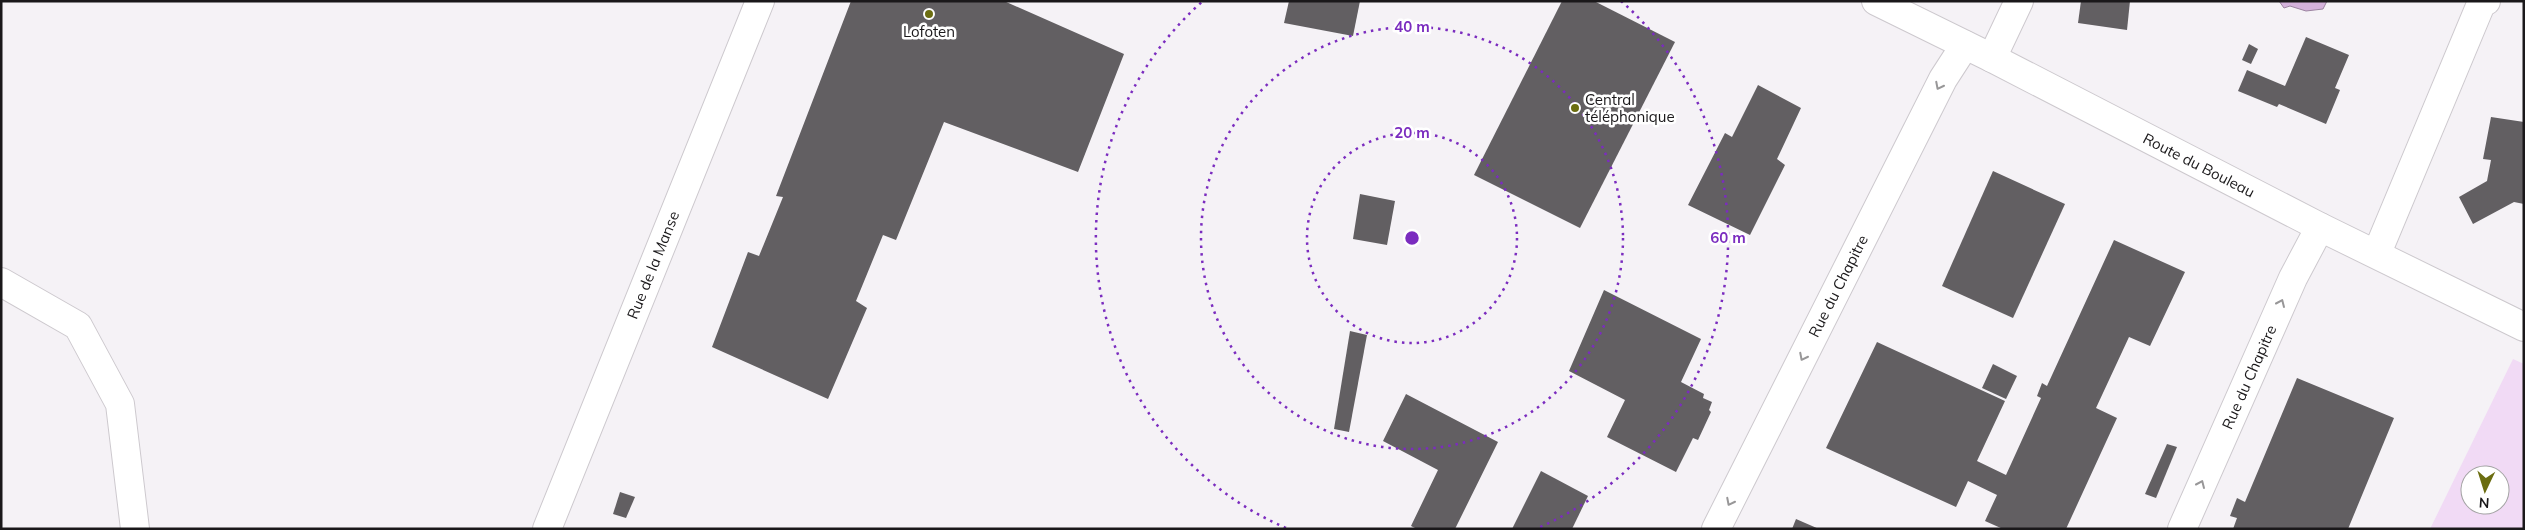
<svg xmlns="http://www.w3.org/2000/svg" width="2525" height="530" viewBox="0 0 2525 530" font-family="Mulish,sans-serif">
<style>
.green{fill:#f1daf5;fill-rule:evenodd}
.water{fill:#d4b2db;stroke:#9c84a1}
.building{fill:#625f62}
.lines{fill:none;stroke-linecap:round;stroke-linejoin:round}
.street-casing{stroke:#cdc9ce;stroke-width:30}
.secondary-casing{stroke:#cdc9ce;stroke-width:30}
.street{stroke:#fff;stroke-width:28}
.secondary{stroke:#fff;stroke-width:28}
.oneway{stroke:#989798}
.ring{fill:none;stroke:#7b2cbf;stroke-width:2.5;stroke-dasharray:2.5 5}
.poi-dot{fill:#6b6d10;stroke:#fff;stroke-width:2}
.labels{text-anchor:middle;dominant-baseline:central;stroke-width:5;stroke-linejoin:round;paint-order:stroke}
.poi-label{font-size:15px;fill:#1a181a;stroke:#fff}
.street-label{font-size:15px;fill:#1a181a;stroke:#fff}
.centre{fill:#7b2cbf;stroke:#fff;stroke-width:2.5}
.ring-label{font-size:15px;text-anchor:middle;font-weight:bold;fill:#7b2cbf;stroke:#fff;stroke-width:5;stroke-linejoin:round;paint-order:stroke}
</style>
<rect width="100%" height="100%" fill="#f5f2f6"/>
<!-- green -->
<path class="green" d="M2513 359 2524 364V529H2430ZM2470 475H2500V505H2470Z"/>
<!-- water -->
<polygon class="water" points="2279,1 2327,1 2323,9 2306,11 2290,6 2284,8"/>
<!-- building -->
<g class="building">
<polygon points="851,1 1004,1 1124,54 1078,172 944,122 896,240 883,235 856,301 867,308 828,399 712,347 748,252 759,256 783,197 776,196"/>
<polygon points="1289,1 1360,1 1353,36 1284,23"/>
<polygon points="1562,1 1594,1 1675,42 1580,228 1474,175"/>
<polygon points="2081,1 2130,1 2127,30 2078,23"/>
<polygon points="2306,37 2349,55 2335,88 2340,90 2326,124 2279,104 2277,107 2238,91 2247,70 2285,86"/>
<polygon points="2249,44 2258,49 2251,64 2242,60"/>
<polygon points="1758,85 1801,108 1777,159 1785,165 1750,235 1688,205 1725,133 1732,137"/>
<polygon points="2491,117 2524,122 2524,204 2514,202 2473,224 2459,197 2487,181 2491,160 2483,159"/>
<polygon points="1993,171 2065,204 2013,318 1942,286"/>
<polygon points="1360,194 1395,201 1387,245 1353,239"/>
<polygon points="2114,240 2185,272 2150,346 2129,337 2096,408 2117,418 2066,529 2003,529 1985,521 1997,495 1968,481 1956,507 1826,448 1877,342 2005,401 1977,461 2006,475 2041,398 2037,396 2042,383 2047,386"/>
<polygon points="1604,290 1701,339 1681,382 1704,394 1703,398 1712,402 1709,410 1711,412 1698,440 1693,438 1676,472 1607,437 1625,400 1569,371"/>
<polygon points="1350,331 1367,335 1349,432 1334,429"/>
<polygon points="1993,364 2017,376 2006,399 1982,388"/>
<polygon points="2297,378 2394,418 2348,529 2233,529 2237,518 2230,516 2237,498 2245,502"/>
<polygon points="1406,394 1498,442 1455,529 1417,529 1411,526 1438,470 1383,441"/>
<polygon points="2167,444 2177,447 2156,498 2145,494"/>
<polygon points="1541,471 1588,496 1572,529 1512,529"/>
<polygon points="620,492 635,497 626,518 613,514"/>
<polygon points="1796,519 1819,529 1792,529"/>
</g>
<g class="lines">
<defs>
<g id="street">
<polyline points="1992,58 2019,1"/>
<polyline points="2377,253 2481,4 2486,1"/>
<polyline points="1,282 78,326 120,404 135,529"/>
<polyline points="547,529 760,1"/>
<polyline points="1716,529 1943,79 1965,45"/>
<polyline points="2182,529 2293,278 2320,227"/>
</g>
<polyline id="secondary" points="1876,1 1992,58 2320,227 2524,327"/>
</defs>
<!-- street casing -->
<use href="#street" class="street-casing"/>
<!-- secondary casing -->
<use href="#secondary" class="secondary-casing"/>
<!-- street -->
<use href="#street" class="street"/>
<!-- secondary -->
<use href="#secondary" class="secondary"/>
</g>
<!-- one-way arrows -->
<defs><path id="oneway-chevron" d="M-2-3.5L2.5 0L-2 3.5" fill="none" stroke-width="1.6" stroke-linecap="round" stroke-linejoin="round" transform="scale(1.25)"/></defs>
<g class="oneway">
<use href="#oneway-chevron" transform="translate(1939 86) rotate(117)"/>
<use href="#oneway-chevron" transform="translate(2281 303) rotate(-66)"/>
<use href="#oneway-chevron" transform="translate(1803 357) rotate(117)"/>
<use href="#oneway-chevron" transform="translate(2201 484) rotate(-66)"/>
<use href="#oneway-chevron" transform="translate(1730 502) rotate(117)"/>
</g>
<!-- distance rings -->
<g class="ring">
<circle cx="1412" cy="238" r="105"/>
<circle cx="1412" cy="238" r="211"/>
<path d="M1286 528A316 316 0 0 1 1203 1M1621 1A316 316 0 0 1 1538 528"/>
</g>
<!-- markers -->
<g class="poi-dot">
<circle cx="929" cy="14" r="5"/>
<circle cx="1575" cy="108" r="5"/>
</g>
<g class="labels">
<!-- poi labels -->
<g class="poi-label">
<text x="929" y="31">Lofoten</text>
<text x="1585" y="99" text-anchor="start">Central<tspan x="1585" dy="17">téléphonique</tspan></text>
</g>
<!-- street labels -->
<g class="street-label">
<text transform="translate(2199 165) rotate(27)">Route du Bouleau</text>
<text transform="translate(653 265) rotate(-68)">Rue de la Manse</text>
<text transform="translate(1838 286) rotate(-63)">Rue du Chapitre</text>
<text transform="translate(2249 377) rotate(-66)">Rue du Chapitre</text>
</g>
</g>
<circle cx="1412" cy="238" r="8" class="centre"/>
<g class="ring-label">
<text x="1412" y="32">40 m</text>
<text x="1412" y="138">20 m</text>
<text x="1728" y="243">60 m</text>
</g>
<!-- border -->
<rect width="2525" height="530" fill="none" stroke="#1a181a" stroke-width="5"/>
<!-- north arrow -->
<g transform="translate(2485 490) rotate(184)"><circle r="24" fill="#ffffff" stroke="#a3a3a3"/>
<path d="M0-4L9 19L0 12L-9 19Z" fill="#6b6d10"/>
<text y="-8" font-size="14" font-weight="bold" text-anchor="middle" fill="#1a181a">N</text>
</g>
</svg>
